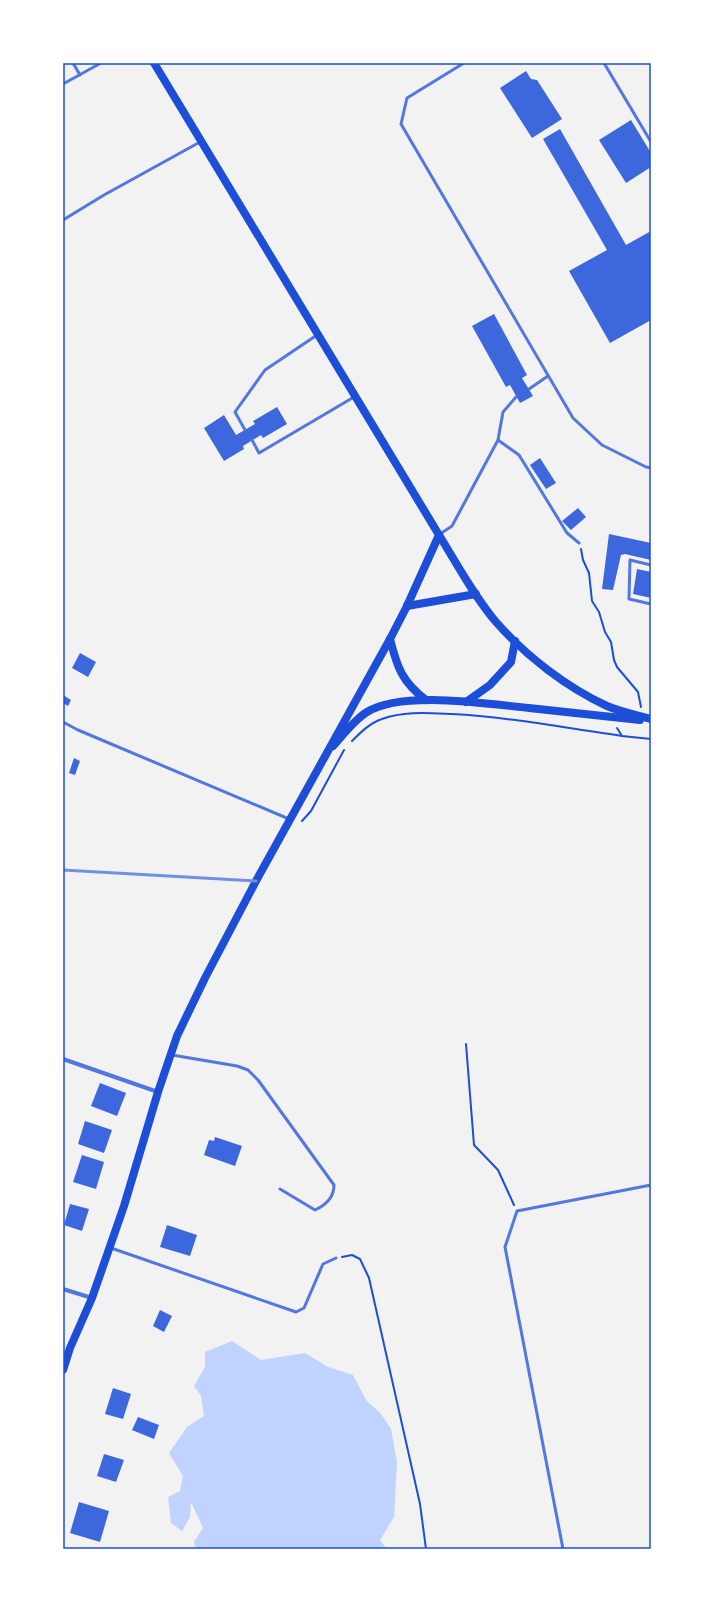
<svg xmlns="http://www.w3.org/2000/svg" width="714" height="1612" viewBox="0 0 714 1612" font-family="'Roboto Condensed',sans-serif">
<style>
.water{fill:#bfd3fe}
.building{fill:#3d67dc}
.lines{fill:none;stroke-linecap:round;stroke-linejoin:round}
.path{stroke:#1d4ed8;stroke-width:2}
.service{stroke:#5277de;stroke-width:3}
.minor{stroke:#5277de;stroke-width:4}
.secondary{stroke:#1d4ed8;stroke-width:8}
.rail{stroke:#7290e2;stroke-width:3}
.neatline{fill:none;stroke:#1d4ed8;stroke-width:1.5}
</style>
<rect width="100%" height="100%" fill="#f2f2f2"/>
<!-- water -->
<polygon class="water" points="232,1341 261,1360 305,1353 328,1367 353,1375 366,1400 381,1414 391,1429 397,1463 394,1517 380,1540 387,1549 196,1549 194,1542 203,1528 191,1502 190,1517 182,1531 171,1523 168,1497 180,1491 183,1476 169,1453 187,1427 204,1416 201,1396 194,1386 205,1367 205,1352"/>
<!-- building -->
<g class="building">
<polygon points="526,71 531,79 537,80 562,119 532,138 500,88"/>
<polygon points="631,120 651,153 651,167 626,183 599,140"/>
<polygon points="560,129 626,245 651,231 651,320 610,343 569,271 607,250 543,139"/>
<polygon points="494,314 527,375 522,378 533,396 520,403 510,385 506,387 472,326"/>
<polygon points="277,407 287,424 263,438 261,435 243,446 244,449 224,461 204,428 224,415 236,435 255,424 253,421"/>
<polygon points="540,458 556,483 546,489 530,465"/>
<polygon points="578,508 586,517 571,530 562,521"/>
<polygon points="609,534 651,543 651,560 625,554 621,555 613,590 602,589"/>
<polygon points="637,569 651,572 651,598 633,594"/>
<polygon points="80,653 96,662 88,677 72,668"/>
<polygon points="63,695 71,700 68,706 63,703"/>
<polygon points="74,758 80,761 75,775 69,773"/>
<polygon points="100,1083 126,1093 117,1116 91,1106"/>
<polygon points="85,1121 112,1130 104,1153 78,1144"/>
<polygon points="215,1137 242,1146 235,1166 204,1155 209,1140 214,1141"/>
<polygon points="82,1155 104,1162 96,1189 73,1182"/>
<polygon points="70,1204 89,1209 82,1231 64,1225"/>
<polygon points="167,1225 197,1235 190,1256 160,1247"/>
<polygon points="160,1310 172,1316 164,1332 153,1326"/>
<polygon points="113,1388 131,1394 123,1419 105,1414"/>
<polygon points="138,1417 159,1425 154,1439 132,1430"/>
<polygon points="104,1454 124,1460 116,1482 97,1476"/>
<polygon points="79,1502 109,1511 100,1542 70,1533"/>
</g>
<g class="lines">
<!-- path -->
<g class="path">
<polyline points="581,549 583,560 589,573 592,601 599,612 605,632 611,642 614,660 617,667 638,692 641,707"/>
<polyline points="617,728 622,736 651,739"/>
<path d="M352 741C361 732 370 723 382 719 404 711 428 713 452 714 509 717 565 728 622 736"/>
<polyline points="302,821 311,811 344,750"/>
<polyline points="466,1044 474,1145 498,1170 514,1205"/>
<polyline points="342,1257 352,1255 360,1259 369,1278 420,1504 426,1549"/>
</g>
<!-- service -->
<g class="service">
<polyline points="73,63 80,75"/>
<polyline points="464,63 407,98 401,124 573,418 602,445 646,467 651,468"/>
<polyline points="604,63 651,142"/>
<polyline points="63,84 101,63"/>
<polyline points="63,220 104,195 200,142"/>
<polyline points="529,389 548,376"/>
<polyline points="245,430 235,412 265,370 317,335"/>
<polyline points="252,440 259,453 354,397"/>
<polyline points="498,440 519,455 567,533 579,543"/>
<polyline points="440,534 452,526 498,440 503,412 516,397"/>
<polyline points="651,565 630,560 629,599 651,604"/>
<polyline points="63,722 78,730 289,819"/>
<path d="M172 1055 237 1066 248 1070 258 1080 334 1185C334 1198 326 1205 315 1210L280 1189"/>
<polyline points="111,1248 296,1312 304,1308 323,1264 336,1258"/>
<polyline points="563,1549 505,1247 517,1211 651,1185"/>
</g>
<!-- minor -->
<g class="minor">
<polyline points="63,1059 158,1092"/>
<polyline points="63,1289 92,1298"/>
</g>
<!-- secondary -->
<g class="secondary">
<path d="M154 63 439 535C457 564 474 596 496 622 526 656 566 687 607 706 621 712 637 715 651 719"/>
<polyline points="407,606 476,594"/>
<path d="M390 639C397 667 402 682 426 700"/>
<polyline points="466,702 490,685 511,662 515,641"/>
<path d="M333 746C343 735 354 720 367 712 402 690 488 704 529 708 566 712 603 716 640 720"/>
<polyline points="63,1370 70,1348 92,1298 124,1206 158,1092 177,1036 205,978 256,881 390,639 407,606 439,535"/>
</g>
<!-- rail -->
<polyline class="rail" points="63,870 256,881"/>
</g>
<!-- border -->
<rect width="714" height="1612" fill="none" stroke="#ffffff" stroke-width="128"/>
<rect x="64" y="64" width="586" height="1484" class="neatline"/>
</svg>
